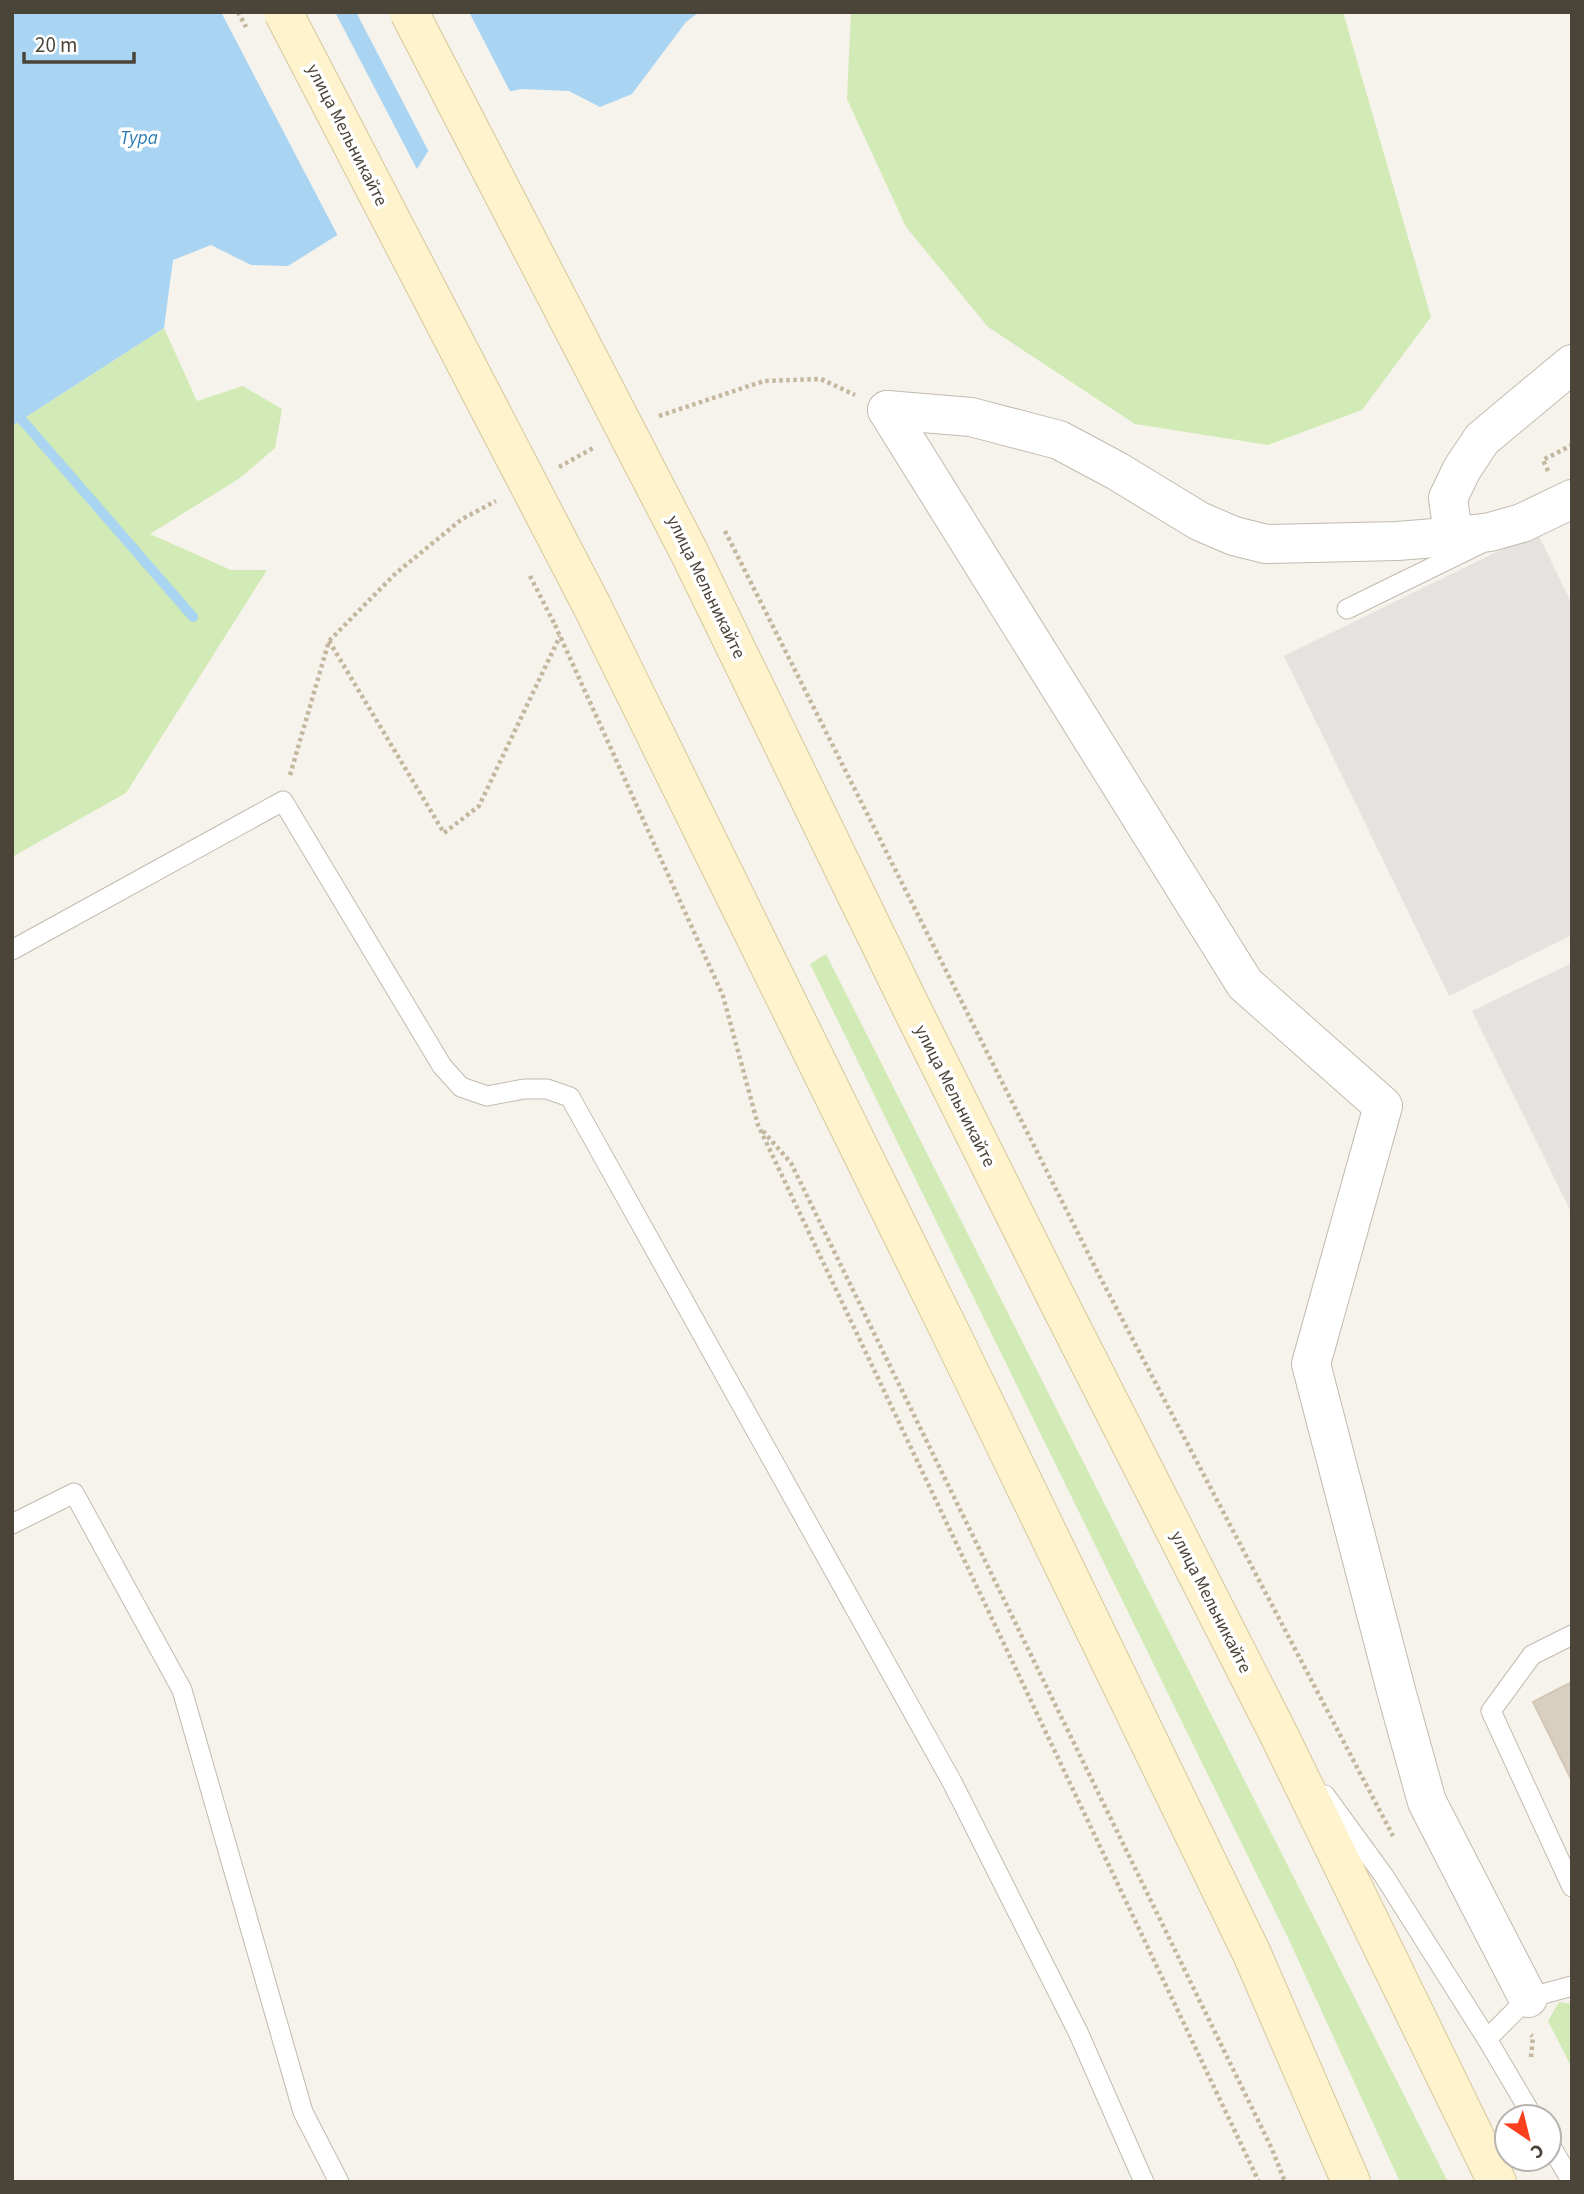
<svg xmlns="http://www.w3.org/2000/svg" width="1584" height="2194" viewBox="0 0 1584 2194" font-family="'Source Sans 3',sans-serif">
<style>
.green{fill:#d2eab5}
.parking{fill:#e5e3e0}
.water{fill:#a9d4f2}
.pier{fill:#f6f3ec}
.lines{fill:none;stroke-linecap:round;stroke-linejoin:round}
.stream{stroke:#a9d4f2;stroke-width:10}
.building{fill:#d8cfc1;stroke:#d3c7b4;stroke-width:2}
.service-casing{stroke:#c2bbae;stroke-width:21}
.minor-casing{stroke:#c2bbae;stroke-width:40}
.secondary-casing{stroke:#d6c79b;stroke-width:40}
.path{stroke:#c4b79f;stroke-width:4.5;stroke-dasharray:3.5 3.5;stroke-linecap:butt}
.service{stroke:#fff;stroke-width:19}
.minor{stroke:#fff;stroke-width:38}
.secondary{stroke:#fff3cd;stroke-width:38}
.secondary-bridge-casing{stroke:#d6c79b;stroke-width:40;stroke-linecap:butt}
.path-bridge{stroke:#c4b79f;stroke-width:4.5;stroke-dasharray:3.5 3.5;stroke-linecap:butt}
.secondary-bridge{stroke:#fff3cd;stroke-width:38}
.labels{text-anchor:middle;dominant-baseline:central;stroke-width:7;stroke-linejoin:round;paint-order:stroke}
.street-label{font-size:18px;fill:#4b4439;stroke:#fff}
.water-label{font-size:19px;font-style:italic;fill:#2e7ab2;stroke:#fff}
</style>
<rect width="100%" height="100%" fill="#f6f3ec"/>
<!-- green -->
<g class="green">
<polygon points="851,12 1343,12 1431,317 1362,410 1268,445 1135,424 988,327 906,227 847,99"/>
<polygon points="164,328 197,401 243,386 282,409 275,448 240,478 150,534 231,570 267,570 126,793 12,857 12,426"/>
<polygon points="826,954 1448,2182 1400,2182 1289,1940 810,964"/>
<polygon points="1559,2002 1572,2004 1572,2068 1548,2021"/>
</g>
<!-- parking -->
<g class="parking">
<polygon points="1537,532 1572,604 1572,935 1449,996 1284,656"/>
<polygon points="1572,963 1572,1214 1472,1011"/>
</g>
<!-- water -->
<polygon class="water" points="12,12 699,12 686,22 632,94 600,107 569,91 521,89 477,99 443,127 401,195 288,266 251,265 211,245 173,260 164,328 12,426"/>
<!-- pier -->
<g class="pier">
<polygon points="221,12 335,12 419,173 403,198 339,238"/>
<polygon points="356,12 469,12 512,95 478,102 446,129 430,154"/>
</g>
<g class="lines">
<!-- stream -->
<polyline class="stream" points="22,420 193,617"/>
</g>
<!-- building -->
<polygon class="building" points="1572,1682 1572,1781 1533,1702"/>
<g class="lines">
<defs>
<g id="service">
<polyline points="1347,609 1480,544"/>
<polyline points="12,950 283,801 442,1066 461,1087 487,1096 524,1089 547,1089 570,1097 952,1782 1078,2032 1144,2182"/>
<polyline points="12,1524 74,1493 182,1690 303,2112 339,2182"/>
<polyline points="1572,1635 1532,1655 1491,1711 1572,1887"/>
<polyline points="1325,1795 1384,1876 1487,2039 1533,2117"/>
<polyline points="1487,2039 1528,1998 1572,1986"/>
<polyline points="1549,2143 1572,2182"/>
</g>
<g id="minor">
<polyline points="887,410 1245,984 1383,1106 1311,1364 1397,1694 1427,1802 1528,1998"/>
<polyline points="887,410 971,417 1059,440 1117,471 1199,521 1234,536 1266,544 1397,541 1460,536 1490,532 1522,523 1572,499"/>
<polyline points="1460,536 1451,520 1448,498 1462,469 1482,439 1572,364"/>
</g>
<g id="secondary">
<polyline points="688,550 911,1007 1059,1303 1278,1733 1497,2182"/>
<polyline points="592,606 959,1350 1252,1954 1351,2182"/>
</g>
</defs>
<!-- service casing -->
<use href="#service" class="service-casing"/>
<!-- minor casing -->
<use href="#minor" class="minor-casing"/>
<!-- secondary casing -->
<use href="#secondary" class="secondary-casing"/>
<!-- path -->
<g class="path">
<polyline points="659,416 764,381 821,379 855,395"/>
<polyline points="559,467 595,447"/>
<polyline points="1548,471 1543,460 1572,445"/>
<polyline points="725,531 1099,1275 1393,1836"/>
<polyline points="555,625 723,996 758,1125 1259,2182"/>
<polyline points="329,641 444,833 479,806 560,636"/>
<polyline points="290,775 329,641 395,574 462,519 496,501"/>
<polyline points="763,1131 791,1163 1272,2149 1285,2182"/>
<polyline points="1531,2057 1533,2037 1531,2035"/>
</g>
<!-- service -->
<use href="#service" class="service"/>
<!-- minor -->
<use href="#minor" class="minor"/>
<!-- secondary -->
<use href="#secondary" class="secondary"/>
<defs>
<g id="secondary-bridge">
<polyline points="283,12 592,606"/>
<polyline points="409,12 688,550"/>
</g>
</defs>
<!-- secondary-bridge casing -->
<use href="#secondary-bridge" class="secondary-bridge-casing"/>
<!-- path-bridge -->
<g class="path-bridge">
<polyline points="238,12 246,27"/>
<polyline points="530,576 555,625"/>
</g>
<!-- secondary-bridge -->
<use href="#secondary-bridge" class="secondary-bridge"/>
</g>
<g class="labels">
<!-- street labels -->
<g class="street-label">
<text transform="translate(347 135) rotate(63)">улица Мельникайте</text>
<text transform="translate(706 587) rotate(64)">улица Мельникайте</text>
<text transform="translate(955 1096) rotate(63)">улица Мельникайте</text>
<text transform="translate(1211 1602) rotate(63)">улица Мельникайте</text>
</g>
<!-- water labels -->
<g class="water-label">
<text x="139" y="138">Тура</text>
</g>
</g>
<!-- border -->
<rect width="1584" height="2194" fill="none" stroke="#4b4439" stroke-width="28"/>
<!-- north arrow -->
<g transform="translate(1528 2138) rotate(145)"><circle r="33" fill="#ffffff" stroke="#b7b4b0" stroke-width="2"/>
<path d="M0-5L12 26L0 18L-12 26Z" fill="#fc3f1d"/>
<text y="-10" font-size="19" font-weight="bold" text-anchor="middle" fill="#4b4439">С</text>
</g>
<!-- scale -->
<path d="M24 52v10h110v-10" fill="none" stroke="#4b4439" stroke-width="3.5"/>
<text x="35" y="52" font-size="21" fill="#4b4439" stroke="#ffffff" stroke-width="5" paint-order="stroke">20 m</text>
</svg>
